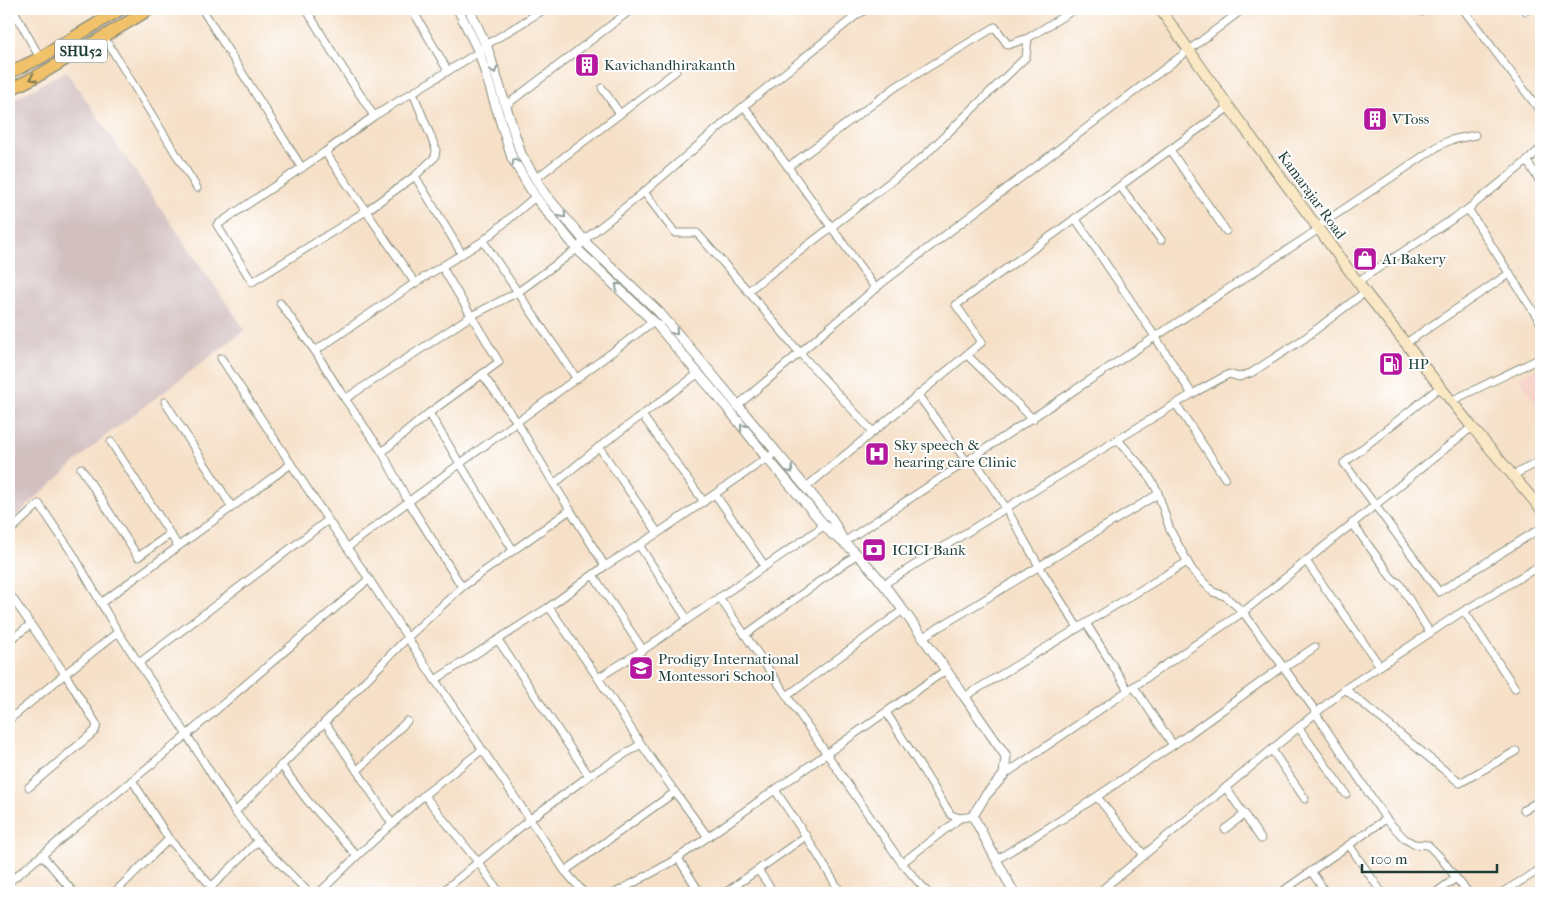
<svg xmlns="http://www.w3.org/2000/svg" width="1550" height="902" viewBox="0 0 1550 902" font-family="'IM FELL French Canon',serif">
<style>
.built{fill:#f7d1c8}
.industrial{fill:#d2bfc0}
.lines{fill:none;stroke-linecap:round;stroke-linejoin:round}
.minor-casing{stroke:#8a8e7e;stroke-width:9}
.tertiary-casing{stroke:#8a8e7e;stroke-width:11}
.secondary-casing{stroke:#8a8e7e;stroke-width:12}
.primary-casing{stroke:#8a8e7e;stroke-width:14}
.minor{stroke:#fff;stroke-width:7}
.tertiary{stroke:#fff;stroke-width:9}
.secondary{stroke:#fae7c3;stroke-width:10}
.primary{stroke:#f2c26a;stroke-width:11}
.oneway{stroke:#8f9e9a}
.oneway2{stroke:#7e794c}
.labels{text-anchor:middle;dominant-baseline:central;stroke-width:4;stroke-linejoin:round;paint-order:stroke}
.shield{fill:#fff;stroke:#627771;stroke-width:1}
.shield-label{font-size:14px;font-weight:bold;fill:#1f3d34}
.poi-label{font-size:15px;fill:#1f3d34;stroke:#fff;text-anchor:start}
.street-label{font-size:15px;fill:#1f3d34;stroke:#fff}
</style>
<rect width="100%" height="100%" fill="#fff"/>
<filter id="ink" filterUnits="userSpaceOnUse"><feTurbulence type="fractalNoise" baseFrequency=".02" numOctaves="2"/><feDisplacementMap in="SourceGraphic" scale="10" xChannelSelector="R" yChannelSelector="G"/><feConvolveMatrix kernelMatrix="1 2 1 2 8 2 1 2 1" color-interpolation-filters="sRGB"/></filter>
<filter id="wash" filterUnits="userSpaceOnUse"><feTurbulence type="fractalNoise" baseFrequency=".0096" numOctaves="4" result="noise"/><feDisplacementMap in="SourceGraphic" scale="20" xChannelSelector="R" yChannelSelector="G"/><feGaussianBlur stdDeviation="1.12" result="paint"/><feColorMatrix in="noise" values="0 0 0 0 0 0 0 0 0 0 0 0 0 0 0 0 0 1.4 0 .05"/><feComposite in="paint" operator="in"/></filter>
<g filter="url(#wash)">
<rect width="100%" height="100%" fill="#f6e0c8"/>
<!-- built -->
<polygon class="built" points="1537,367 1541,372 1541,410 1519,378"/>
<!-- industrial -->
<polygon class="industrial" points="66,71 245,330 99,441 9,522 9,102"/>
</g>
<g filter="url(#ink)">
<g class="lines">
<defs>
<g id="minor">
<polyline points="13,9 40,58"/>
<polyline points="202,9 302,168"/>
<polyline points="306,9 331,50 374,116"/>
<polyline points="412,9 448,71"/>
<polyline points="1463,9 1541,112"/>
<polyline points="1525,9 1526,11"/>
<polyline points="1422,12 1426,9"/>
<polyline points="104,37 197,188"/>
<polyline points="602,88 620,114"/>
<polyline points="505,106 632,9"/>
<polyline points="744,106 876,289"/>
<polyline points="1541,148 1527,161 1541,183"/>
<polyline points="1170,150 1226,231"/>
<polyline points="325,152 366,211 415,176 435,157 436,149 413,93"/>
<polyline points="788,167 897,86 995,27 1008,45 1028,38"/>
<polyline points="415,176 462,254"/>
<polyline points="535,179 676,71"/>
<polyline points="1120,186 1161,240"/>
<polyline points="644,192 675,233 697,233 748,291"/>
<polyline points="1468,209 1541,323"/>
<polyline points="1317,227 1440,145 1451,140 1475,135"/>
<polyline points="483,241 577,379"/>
<polyline points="1357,282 1468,209 1527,161"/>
<polyline points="415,283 366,211 252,282 217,225 325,152 374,116 479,52 486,45 545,9"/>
<polyline points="280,303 315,351"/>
<polyline points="1406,343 1510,273"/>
<polyline points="967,355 1033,419"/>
<polyline points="221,358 328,520"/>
<polyline points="482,374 517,422 554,484 605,566"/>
<polyline points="1440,387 1344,463 1439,592 1541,528"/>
<polyline points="1192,394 1229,374 1239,377 1251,373 1305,338 1365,292"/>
<polyline points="918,395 967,462"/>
<polyline points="345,399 471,316 518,292 577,249 584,240 644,192 744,106 858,14 868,9"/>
<polyline points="1451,401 1541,358"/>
<polyline points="165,402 232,507"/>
<polyline points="1176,404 1225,478"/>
<polyline points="738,405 882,283 1243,9"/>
<polyline points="429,413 513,550"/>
<polyline points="642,415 704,502"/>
<polyline points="873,432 799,352 748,291 924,156 1026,57 1028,38 1075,9"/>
<polyline points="1118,440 1147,473 1157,490 1170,530 1192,570 1213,592 1225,596 1243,612 1317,713"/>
<polyline points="111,442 178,546"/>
<polyline points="599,447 658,533"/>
<polyline points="382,452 429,413 499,362 442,267"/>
<polyline points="973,458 1006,508 1039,566 1078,628"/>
<polyline points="81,468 138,557 170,534"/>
<polyline points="1513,475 1541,461"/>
<polyline points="554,484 599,447 699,373"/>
<polyline points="805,488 982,342 956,305 1229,107"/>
<polyline points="715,494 765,566"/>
<path d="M1352 523 1385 568C1388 574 1392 580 1399 583L1430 633"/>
<polyline points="9,532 39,504 73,554 101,603 291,464"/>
<polyline points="844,542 1319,229"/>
<polyline points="639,545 687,619"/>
<path d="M348 547C449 470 553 397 654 321"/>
<polyline points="1306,561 1380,666"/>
<polyline points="593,575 643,650"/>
<polyline points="884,584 1006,508 1192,394 1156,338 1075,218"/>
<polyline points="462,587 408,501 382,452 345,399 315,351 415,283 483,241 535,197"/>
<polyline points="9,593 65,674 118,632 187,735 235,812 258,841 205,893"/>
<polyline points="719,597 901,862 928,893"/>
<polyline points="101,603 118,632"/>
<polyline points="549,607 598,678 643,650 825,525"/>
<polyline points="1464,611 1515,688"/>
<polyline points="1086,623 1128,690"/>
<polyline points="745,635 856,555"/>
<polyline points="923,637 1158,494"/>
<polyline points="498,640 589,776"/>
<polyline points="9,641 30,625"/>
<polyline points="139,663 328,520 369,579"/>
<polyline points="1284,668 1315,647"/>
<polyline points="435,680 565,871 584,893"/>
<polyline points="1134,687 1173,745"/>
<polyline points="1345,689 1460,783 1516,751"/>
<polyline points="787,696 903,610"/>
<polyline points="964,697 1187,562"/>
<polyline points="886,712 951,815 960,818 973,816"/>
<polyline points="1316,714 1386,819 1405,839 1414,844 1428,845 1441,858 1456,878"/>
<polyline points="10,719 65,674 97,725 95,731 29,787"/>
<polyline points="325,722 392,824"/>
<polyline points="1299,728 1346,794"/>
<polyline points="1272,750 1305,799"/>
<polyline points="281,765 307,800 357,856"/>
<polyline points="357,771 407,721"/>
<polyline points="1004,775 1243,612 1472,427"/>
<polyline points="1226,788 1261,839"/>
<polyline points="775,790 806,836"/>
<polyline points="675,792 708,837"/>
<polyline points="424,795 482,750"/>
<polyline points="1097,797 1144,855"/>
<polyline points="1524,810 1541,800"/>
<polyline points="235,812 325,722 407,638 462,587 570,510"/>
<polyline points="1225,829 1245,814"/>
<polyline points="169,839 212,887"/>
<polyline points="258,841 309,893"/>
<polyline points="1349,845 1382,893"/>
<polyline points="678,858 700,893"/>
<polyline points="996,860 1080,808 1188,735 1283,666"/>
<polyline points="902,863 960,818"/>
<polyline points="758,870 774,893"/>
<polyline points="565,871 675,792 641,744"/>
<polyline points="1311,871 1326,893"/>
<polyline points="9,882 42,855"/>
<polyline points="74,893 42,855 187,735 369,579 435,680 549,607 605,566 658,533 776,452"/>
<polyline points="114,893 169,839 132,780"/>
<polyline points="319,893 357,856 424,795 478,862 500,893"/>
<polyline points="441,893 530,819 589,776 641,744 598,678"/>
<polyline points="615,893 672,862 946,670"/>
<polyline points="725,893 806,836 841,893"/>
<polyline points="1098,893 1345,689 1457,615 1541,565"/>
<polyline points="1280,893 1386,819"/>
<polyline points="1435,893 1456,878 1469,893"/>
<polyline points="1501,893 1541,869"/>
</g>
<g id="tertiary">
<path d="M458 9 479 52 512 158 536 198 577 249 658 326 730 411 767 458 832 534C864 555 889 591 911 621 944 666 974 711 1006 756L1004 775 985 796 973 816 1014 893"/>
<polyline points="469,9 487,47 521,154 544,193 584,240 588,245 658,311 706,367 832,519 843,540"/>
</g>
<polyline id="secondary" points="1160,9 1229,107 1365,292 1472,427 1541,509"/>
<g id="primary">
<polyline points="9,73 40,58 121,9"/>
<polyline points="9,90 41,74 150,9"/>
</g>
</defs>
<!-- minor casing -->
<use href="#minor" class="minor-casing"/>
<!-- tertiary casing -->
<use href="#tertiary" class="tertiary-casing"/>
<!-- secondary casing -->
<use href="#secondary" class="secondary-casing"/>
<!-- primary casing -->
<use href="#primary" class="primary-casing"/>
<!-- minor -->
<use href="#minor" class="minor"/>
<!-- tertiary -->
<use href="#tertiary" class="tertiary"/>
<!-- secondary -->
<use href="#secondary" class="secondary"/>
<!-- primary -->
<use href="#primary" class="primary"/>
</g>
<!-- one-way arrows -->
<defs><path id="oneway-chevron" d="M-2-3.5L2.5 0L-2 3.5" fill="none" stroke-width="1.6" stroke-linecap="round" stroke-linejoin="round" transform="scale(1.25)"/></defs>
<g class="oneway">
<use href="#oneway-chevron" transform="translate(494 70) rotate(72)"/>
<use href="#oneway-chevron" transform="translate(515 162) rotate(-118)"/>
<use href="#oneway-chevron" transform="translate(563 215) rotate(49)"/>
<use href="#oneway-chevron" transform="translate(618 286) rotate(-137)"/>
<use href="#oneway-chevron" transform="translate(675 332) rotate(49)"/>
<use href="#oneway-chevron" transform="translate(743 427) rotate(-128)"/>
<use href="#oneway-chevron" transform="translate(790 470) rotate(52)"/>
</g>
<use class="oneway2" href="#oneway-chevron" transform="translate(33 78) rotate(154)"/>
</g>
<!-- icons -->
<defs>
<symbol id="building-square" viewBox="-11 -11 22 22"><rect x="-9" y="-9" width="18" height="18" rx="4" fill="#b5179e" stroke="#fff"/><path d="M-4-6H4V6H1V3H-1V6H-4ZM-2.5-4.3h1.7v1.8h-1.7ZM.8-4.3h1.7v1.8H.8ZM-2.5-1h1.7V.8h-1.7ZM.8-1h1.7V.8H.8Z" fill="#fff"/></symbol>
<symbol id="shop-square" viewBox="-11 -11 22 22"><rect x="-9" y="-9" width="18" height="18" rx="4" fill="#b5179e" stroke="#fff"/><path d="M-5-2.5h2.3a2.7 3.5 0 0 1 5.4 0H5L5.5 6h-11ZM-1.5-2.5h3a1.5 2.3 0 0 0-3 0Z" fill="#fff"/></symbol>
<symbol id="fuel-square" viewBox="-11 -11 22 22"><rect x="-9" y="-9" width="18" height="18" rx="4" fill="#b5179e" stroke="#fff"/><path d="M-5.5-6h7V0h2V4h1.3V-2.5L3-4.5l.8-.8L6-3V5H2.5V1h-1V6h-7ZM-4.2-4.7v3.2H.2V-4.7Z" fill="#fff"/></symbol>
<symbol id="hospital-square" viewBox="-11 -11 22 22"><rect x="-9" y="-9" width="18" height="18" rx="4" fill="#b5179e" stroke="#fff"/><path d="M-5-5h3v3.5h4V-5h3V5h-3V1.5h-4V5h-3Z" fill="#fff"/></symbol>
<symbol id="bank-square" viewBox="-11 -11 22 22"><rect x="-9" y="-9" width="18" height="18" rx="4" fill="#b5179e" stroke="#fff"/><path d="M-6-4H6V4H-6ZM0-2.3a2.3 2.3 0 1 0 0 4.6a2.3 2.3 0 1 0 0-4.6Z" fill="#fff"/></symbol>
<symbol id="school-square" viewBox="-11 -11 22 22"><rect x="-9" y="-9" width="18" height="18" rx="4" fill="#b5179e" stroke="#fff"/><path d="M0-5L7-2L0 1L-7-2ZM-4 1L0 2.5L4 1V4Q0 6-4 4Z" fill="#fff"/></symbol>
</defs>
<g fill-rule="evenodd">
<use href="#building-square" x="573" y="51" width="28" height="28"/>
<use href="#building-square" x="1361" y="105" width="28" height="28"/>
<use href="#shop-square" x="1351" y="245" width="28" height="28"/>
<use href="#fuel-square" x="1377" y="350" width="28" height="28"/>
<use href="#hospital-square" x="863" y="440" width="28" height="28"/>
<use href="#bank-square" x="860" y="536" width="28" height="28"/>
<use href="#school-square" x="627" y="654" width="28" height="28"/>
</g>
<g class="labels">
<!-- shield labels -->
<rect class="shield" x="55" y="39.5" width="52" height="23" rx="4"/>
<g class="shield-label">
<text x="81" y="51">SHU52</text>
</g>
<!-- poi labels -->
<g class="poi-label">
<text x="604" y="65">Kavichandhirakanth</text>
<text x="1392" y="119">VToss</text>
<text x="1382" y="259">A1 Bakery</text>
<text x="1408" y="364">HP</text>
<text x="894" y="445">Sky speech &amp;<tspan x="894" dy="17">hearing care Clinic</tspan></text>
<text x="892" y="550">ICICI Bank</text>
<text x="658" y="659">Prodigy International<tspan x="658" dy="17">Montessori School</tspan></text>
</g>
<!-- street labels -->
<g class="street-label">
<text transform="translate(1312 195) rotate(54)">Kamarajar Road</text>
</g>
</g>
<!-- margin -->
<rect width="1550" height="902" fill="none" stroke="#fff" stroke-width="30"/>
<!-- scale -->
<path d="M1362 864v8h135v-8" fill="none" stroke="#1f3d34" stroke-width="2.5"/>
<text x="1370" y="864" font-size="15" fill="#1f3d34" stroke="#ffffff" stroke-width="4" paint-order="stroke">100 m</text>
</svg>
